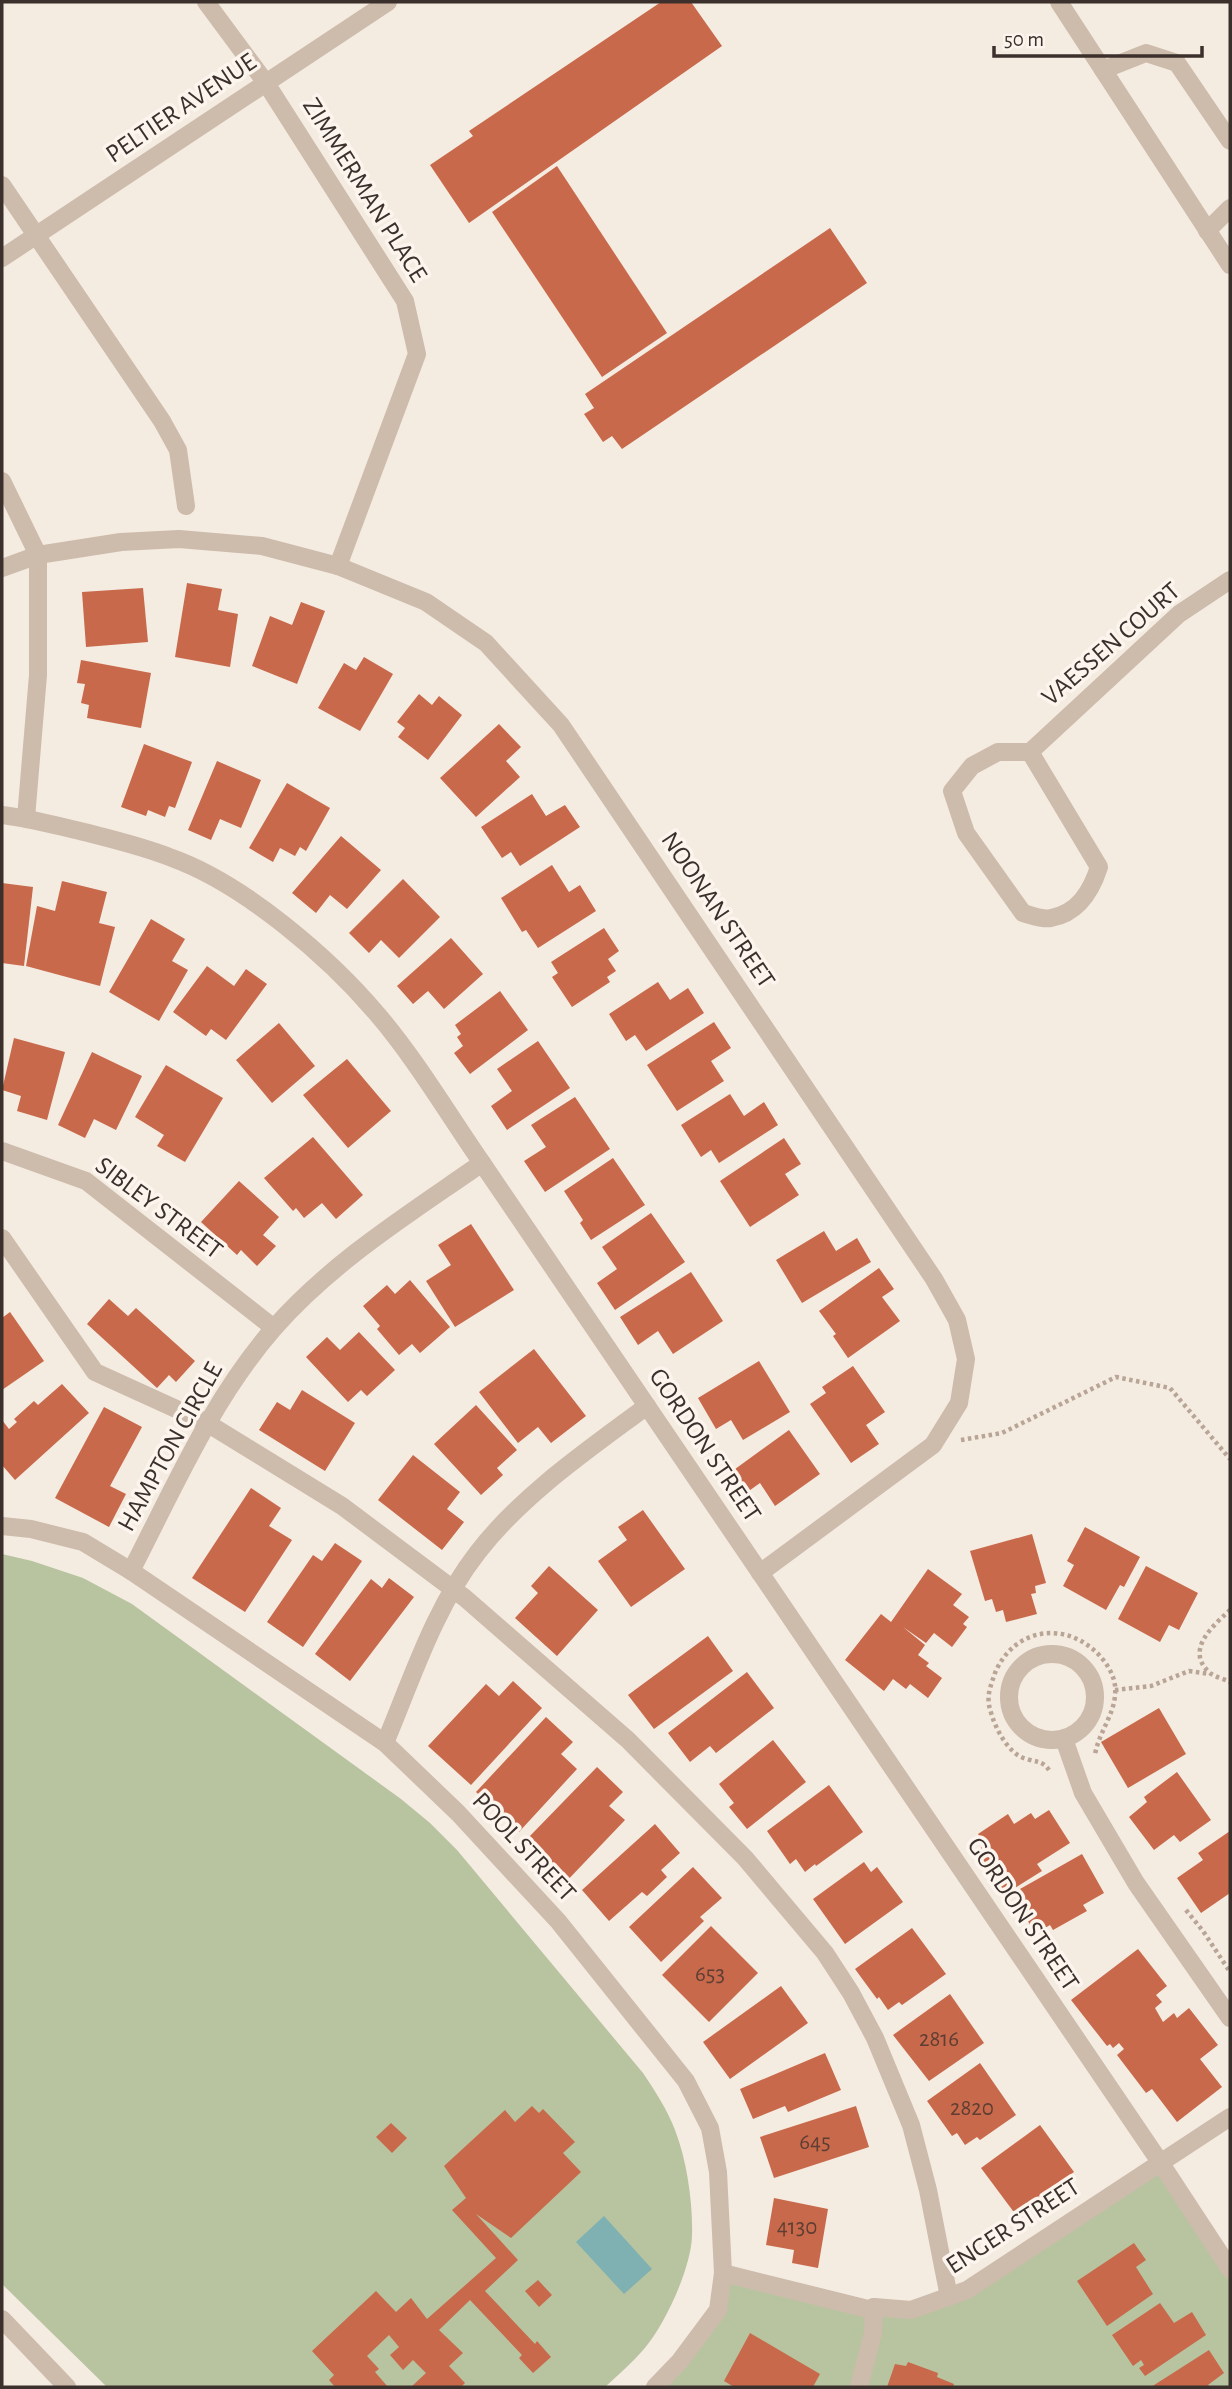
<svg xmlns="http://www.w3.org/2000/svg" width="1232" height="2389" viewBox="0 0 1232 2389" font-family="'Alegreya Sans',sans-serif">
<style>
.green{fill:#b8c4a0}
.water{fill:#7fb0b2}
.building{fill:#c8694b}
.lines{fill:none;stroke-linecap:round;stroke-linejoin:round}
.path{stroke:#b9a596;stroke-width:4.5;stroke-dasharray:3.5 3.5;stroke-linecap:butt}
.minor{stroke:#cdbbac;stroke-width:18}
.labels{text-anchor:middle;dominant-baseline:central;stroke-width:7;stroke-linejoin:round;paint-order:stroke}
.number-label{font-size:23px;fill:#5e3e33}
.street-label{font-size:26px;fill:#3b302b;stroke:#fbf5ee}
</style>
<rect width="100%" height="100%" fill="#f4ebe1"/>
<!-- green -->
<g class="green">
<path d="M2 1554 32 1561 83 1578 132 1604 401 1799 430 1823 457 1850 643 2073C655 2091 667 2109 675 2130 687 2161 693 2203 692 2236 691 2268 665 2325 644 2349 632 2363 618 2375 605 2387H107L2 2284Z"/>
<polygon points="1160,2162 1230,2269 1230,2387 655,2387 718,2310 723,2273 911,2310 967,2290"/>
</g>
<!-- water -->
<polygon class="water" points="604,2216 652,2269 624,2294 576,2242"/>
<!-- building -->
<g class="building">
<polygon points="661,2 691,2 722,46 469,223 430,165 473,136 469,131"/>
<polygon points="557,166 667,333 602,377 492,212"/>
<polygon points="830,228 867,283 622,449 612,436 603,442 584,414 594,408 585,394"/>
<polygon points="187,583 222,589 218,610 238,614 230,667 175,657"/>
<polygon points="143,588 148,642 86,647 82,592"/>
<polygon points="301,602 325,611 297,684 252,666 270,616 292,625"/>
<polygon points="364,657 393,674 360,731 318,708 344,663 356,670"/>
<polygon points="81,660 151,673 141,728 87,718 89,705 81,703 85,684 77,683"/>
<polygon points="419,694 432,705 439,696 462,715 428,760 398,737 405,728 397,722"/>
<polygon points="499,724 521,747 506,761 520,777 476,817 440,778"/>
<polygon points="144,744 192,762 175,808 169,806 165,817 148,810 146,816 121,807"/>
<polygon points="217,761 261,780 241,828 220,819 211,840 188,830"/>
<polygon points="287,783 330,808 306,851 300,847 295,856 280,848 273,862 249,848"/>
<polygon points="532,794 546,816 565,805 580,827 520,866 511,852 502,858 481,827"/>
<polygon points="341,836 381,870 347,909 330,895 316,913 292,893"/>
<polygon points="552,865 569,892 580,885 596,911 538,948 526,930 522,932 501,898"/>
<polygon points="403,879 440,917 399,958 381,940 369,953 349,933"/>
<polygon points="62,881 107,892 99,923 115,927 100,986 26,966 37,906 55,911"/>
<polygon points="2,883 33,887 24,966 2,963"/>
<polygon points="151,919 185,939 172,961 188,970 159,1021 109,992"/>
<polygon points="604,928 619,951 608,959 616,971 607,977 610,982 572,1007 552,977 558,973 551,962"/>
<polygon points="451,938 483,974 444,1009 428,991 413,1004 397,986"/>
<polygon points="207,966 234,986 246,969 267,984 226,1040 211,1029 206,1036 173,1012"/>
<polygon points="658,982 670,1000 688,988 704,1013 646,1051 635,1035 626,1041 609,1014"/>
<polygon points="500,991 528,1030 470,1074 454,1053 463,1046 457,1037 461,1034 455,1025"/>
<polygon points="714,1022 731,1048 711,1061 724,1081 677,1111 647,1065"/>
<polygon points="279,1023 315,1066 272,1103 236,1060"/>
<polygon points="14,1038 65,1052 47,1120 17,1111 21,1096 2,1090"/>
<polygon points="538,1041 570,1088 507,1130 491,1106 512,1091 497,1069"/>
<polygon points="92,1052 142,1076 116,1130 94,1119 85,1138 58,1125"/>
<polygon points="347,1059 391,1111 348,1148 303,1095"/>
<polygon points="166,1065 223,1098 185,1162 157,1146 164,1135 135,1117"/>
<polygon points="730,1094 744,1116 764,1102 778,1125 719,1163 711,1150 701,1157 681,1125"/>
<polygon points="575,1097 610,1149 545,1192 524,1161 546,1147 531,1125"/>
<polygon points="313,1137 363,1195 336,1219 322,1203 304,1218 296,1208 293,1211 264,1178"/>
<polygon points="784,1138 801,1164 785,1174 799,1195 750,1227 720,1181"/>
<polygon points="613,1158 645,1205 591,1240 580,1223 583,1220 564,1191"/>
<polygon points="239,1181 279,1217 263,1235 276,1246 257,1266 241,1250 237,1255 201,1222"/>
<polygon points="651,1213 685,1262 615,1310 597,1283 617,1269 602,1247"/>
<polygon points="471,1224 514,1290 455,1327 426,1281 451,1265 438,1245"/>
<polygon points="824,1231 836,1251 857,1238 871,1262 802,1303 776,1260"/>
<polygon points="879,1268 894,1289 882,1297 900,1321 848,1358 833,1336 836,1334 819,1311"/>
<polygon points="691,1272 723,1321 673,1354 658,1331 638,1345 620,1317"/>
<polygon points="410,1280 450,1327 420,1353 412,1344 399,1355 377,1329 380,1326 363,1306 387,1285 395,1294"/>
<polygon points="109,1299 128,1316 136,1308 195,1361 176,1382 169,1375 157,1388 87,1324"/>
<polygon points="10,1312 44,1361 2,1390 2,1318"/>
<polygon points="359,1332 395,1370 367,1396 361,1390 348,1402 306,1357 327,1337 340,1350"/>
<polygon points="534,1349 586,1416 551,1443 538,1427 518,1443 479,1392"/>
<polygon points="759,1361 790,1412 743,1440 731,1420 716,1429 698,1398"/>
<polygon points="853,1366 885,1412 866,1425 879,1444 851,1463 810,1404 826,1393 822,1387"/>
<polygon points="62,1384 89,1413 15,1480 2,1465 2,1420 9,1429 17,1422 14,1419 34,1401 38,1405"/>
<polygon points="302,1390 355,1423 325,1471 259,1430 277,1402 290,1410"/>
<polygon points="476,1405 517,1450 497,1468 503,1475 481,1495 434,1444"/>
<polygon points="104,1407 142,1427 110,1486 126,1494 109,1527 55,1498"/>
<polygon points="789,1430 820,1474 775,1506 760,1483 746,1493 731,1472"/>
<polygon points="413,1455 460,1492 447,1509 464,1522 442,1550 378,1500"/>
<polygon points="251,1488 281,1508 269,1526 292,1540 245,1612 192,1578"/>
<polygon points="643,1510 685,1569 631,1607 598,1561 627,1540 618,1527"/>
<polygon points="1085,1527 1140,1557 1124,1587 1120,1585 1106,1610 1063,1586 1074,1565 1067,1561"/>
<polygon points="1032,1534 1046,1583 1035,1586 1036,1593 1031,1594 1037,1614 1006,1622 1003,1610 996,1612 992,1599 985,1601 970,1551"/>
<polygon points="335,1543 362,1561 303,1647 267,1622 313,1555 322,1561"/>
<polygon points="549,1566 598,1610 557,1656 515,1618 538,1593 531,1586"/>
<polygon points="1146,1566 1198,1593 1179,1630 1169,1625 1160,1642 1118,1619"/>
<polygon points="928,1569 962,1594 953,1605 969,1617 963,1624 967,1627 952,1647 934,1633 926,1643 903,1627 925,1645 918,1655 929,1663 926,1666 942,1678 928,1698 910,1684 906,1689 893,1679 884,1691 845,1660 881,1614 891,1622"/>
<polygon points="389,1578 414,1597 350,1681 315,1654 371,1579 382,1588"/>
<polygon points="708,1636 733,1671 654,1729 628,1695"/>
<polygon points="747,1672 774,1708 716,1753 710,1746 690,1762 668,1733"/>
<polygon points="513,1681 542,1708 471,1785 428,1746 486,1684 499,1696"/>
<polygon points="1159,1708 1186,1754 1128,1788 1101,1742"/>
<polygon points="546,1717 573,1742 561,1754 577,1769 519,1832 476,1792"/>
<polygon points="773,1740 806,1782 747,1829 729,1807 734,1803 719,1784"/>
<polygon points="597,1767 623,1792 609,1806 625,1820 562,1886 541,1866 549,1857 529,1837"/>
<polygon points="1177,1772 1211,1820 1180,1842 1174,1835 1154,1850 1129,1817 1147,1802 1144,1797"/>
<polygon points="829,1785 863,1832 816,1866 815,1864 805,1872 796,1859 790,1864 767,1831"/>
<polygon points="1049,1810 1070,1843 1037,1864 1042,1871 1013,1889 1010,1884 1002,1890 977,1850 985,1845 978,1834 1008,1814 1014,1824 1031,1813 1035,1819"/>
<polygon points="655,1824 680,1853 661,1870 667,1877 647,1896 642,1892 609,1921 582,1890"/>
<polygon points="1230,1831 1230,1893 1201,1913 1177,1878 1203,1860 1198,1853"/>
<polygon points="1082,1854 1104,1893 1083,1905 1087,1911 1053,1930 1050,1925 1035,1934 1017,1901 1024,1897 1020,1889"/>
<polygon points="864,1862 871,1872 877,1867 903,1902 845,1944 813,1899"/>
<polygon points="693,1867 722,1898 700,1917 704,1921 661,1962 629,1927"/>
<polygon points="711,1926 758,1973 709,2022 662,1975"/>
<polygon points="912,1928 946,1974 902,2005 899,2002 888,2010 879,1997 877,1999 855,1969"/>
<polygon points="1138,1949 1167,1986 1156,1995 1162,2002 1155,2008 1163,2022 1174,2013 1177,2018 1189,2008 1218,2045 1200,2059 1222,2087 1177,2122 1152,2089 1146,2093 1117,2055 1124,2049 1119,2043 1113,2048 1110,2044 1107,2046 1071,2000"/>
<polygon points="781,1986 808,2023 730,2079 703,2042"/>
<polygon points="950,1994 984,2043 929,2081 893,2035"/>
<polygon points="825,2053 841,2090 788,2112 785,2106 753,2119 740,2089"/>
<polygon points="980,2063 1016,2115 980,2140 977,2137 965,2145 957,2133 952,2136 927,2101"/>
<polygon points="532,2106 539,2113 543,2109 575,2142 563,2153 581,2172 511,2238 476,2214 518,2260 485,2291 535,2344 537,2341 551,2357 533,2373 519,2358 522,2355 470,2300 439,2330 463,2353 449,2366 465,2383 461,2387 411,2387 426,2373 413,2360 403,2370 390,2355 399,2347 389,2335 367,2356 379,2369 375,2372 388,2387 335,2387 329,2380 334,2375 312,2351 376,2291 396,2312 411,2298 427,2319 496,2258 452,2210 466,2198 444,2166 505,2110 515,2122"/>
<polygon points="856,2106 869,2147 774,2178 760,2137"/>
<polygon points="391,2123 407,2138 392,2153 376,2137"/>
<polygon points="1040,2125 1074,2172 1016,2215 981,2168"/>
<polygon points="774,2198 828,2209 818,2268 792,2263 794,2250 766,2245"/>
<polygon points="1134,2243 1146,2260 1136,2267 1153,2294 1107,2326 1077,2281"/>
<polygon points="538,2280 552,2295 539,2307 525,2291"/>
<polygon points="1160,2303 1174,2323 1192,2312 1206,2335 1145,2376 1139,2368 1144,2365 1141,2360 1133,2366 1112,2335"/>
<polygon points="750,2333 820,2374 813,2387 734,2387 724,2381"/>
<polygon points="1209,2350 1224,2373 1208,2385 1210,2387 1151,2387"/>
<polygon points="908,2362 938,2373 937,2377 954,2384 953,2387 887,2387 895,2364 906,2366"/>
</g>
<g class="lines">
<!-- path -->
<g class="path">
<polyline points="961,1440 1002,1433 1116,1377 1170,1388 1230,1459"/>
<path d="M1230 1610C1213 1626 1184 1650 1210 1673 1215 1677 1224 1679 1230 1682"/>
<polyline points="1115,1690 1151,1686 1189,1671 1210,1674"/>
<path d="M1049 1770C1043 1761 1036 1762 1027 1759 1008 1755 994 1726 990 1709 986 1696 991 1685 995 1673 1014 1627 1067 1620 1100 1656 1109 1666 1117 1680 1115 1695 1114 1715 1098 1734 1095 1755"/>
<polyline points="1186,1910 1203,1931 1230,1972"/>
</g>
<!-- minor -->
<g class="minor">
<polyline points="206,2 266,83 405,301 417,354 338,566"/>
<polyline points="1059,2 1230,265"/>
<polyline points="1103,70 1146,53 1177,63 1230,141"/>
<polyline points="2,185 162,421 178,450 186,506"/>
<polyline points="1207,231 1230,208"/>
<polyline points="2,258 388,2"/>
<polyline points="2,481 38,555 38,675 26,818"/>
<polyline points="2,568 38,555 121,542 179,539 262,546 338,566 426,602 486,643 561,725 934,1279 957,1320 966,1359 959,1403 933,1445 760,1573"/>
<path d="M1030 752 1099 867C1091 892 1078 913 1051 918 1043 920 1031 915 1023 913L966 833 952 791 972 766 998 752H1030L1179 614 1230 580"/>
<path d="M2 815C28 818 54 825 80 831 111 839 142 846 172 858 244 884 329 957 378 1015 417 1061 448 1114 482 1163L1160 2162 1230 2269"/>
<polyline points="2,1151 86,1181 274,1328"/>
<polyline points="2,1238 95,1372 207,1423 342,1506 465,1598 628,1740 745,1858 825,1953 851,1993 875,2038 911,2125 928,2190 949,2297"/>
<polyline points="2,1526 31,1529 83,1542 131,1571 385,1743 458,1813 558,1921 686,2081 710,2128 718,2172 723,2273 718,2310 680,2361 655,2387"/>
<path d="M131 1571C174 1488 212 1399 274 1328 333 1261 409 1214 482 1163"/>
<circle cx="1052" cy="1697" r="43"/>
<polyline points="1064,1739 1083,1793 1136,1883 1230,2018"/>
<path d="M385 1743C412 1679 434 1608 478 1552 523 1494 588 1450 647 1406"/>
<polyline points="723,2273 868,2309 874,2307 911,2310 967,2290 1230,2117"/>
<polyline points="2,2319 67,2387"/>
<polyline points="859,2387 873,2333 874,2307"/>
</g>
</g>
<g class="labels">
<!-- number labels -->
<g class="number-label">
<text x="710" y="1974">653</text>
<text x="939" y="2039">2816</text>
<text x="972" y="2108">2820</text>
<text x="815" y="2142">645</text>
<text x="797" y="2227">4130</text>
</g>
<!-- street labels -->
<g class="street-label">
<text transform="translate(181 108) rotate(-34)">PELTIER AVENUE</text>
<text transform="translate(365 190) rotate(58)">ZIMMERMAN PLACE</text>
<text transform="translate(1111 644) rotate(-41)">VAESSEN COURT</text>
<text transform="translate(718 910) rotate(56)">NOONAN STREET</text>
<text transform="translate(159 1208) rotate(37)">SIBLEY STREET</text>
<text transform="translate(705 1445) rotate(56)">GORDON STREET</text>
<text transform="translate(170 1447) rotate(-61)">HAMPTON CIRCLE</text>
<text transform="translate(524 1847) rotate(47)">POOL STREET</text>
<text transform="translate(1023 1914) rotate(56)">GORDON STREET</text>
<text transform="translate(1013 2226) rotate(-33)">ENGER STREET</text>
</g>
</g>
<!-- border -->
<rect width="1232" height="2389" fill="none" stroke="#3b302b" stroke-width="7"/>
<!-- scale -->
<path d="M994 46v10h208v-10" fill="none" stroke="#3b302b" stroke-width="3.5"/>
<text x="1004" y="46" font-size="21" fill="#3b302b" stroke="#fbf5ee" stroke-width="5" paint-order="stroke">50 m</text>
</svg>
